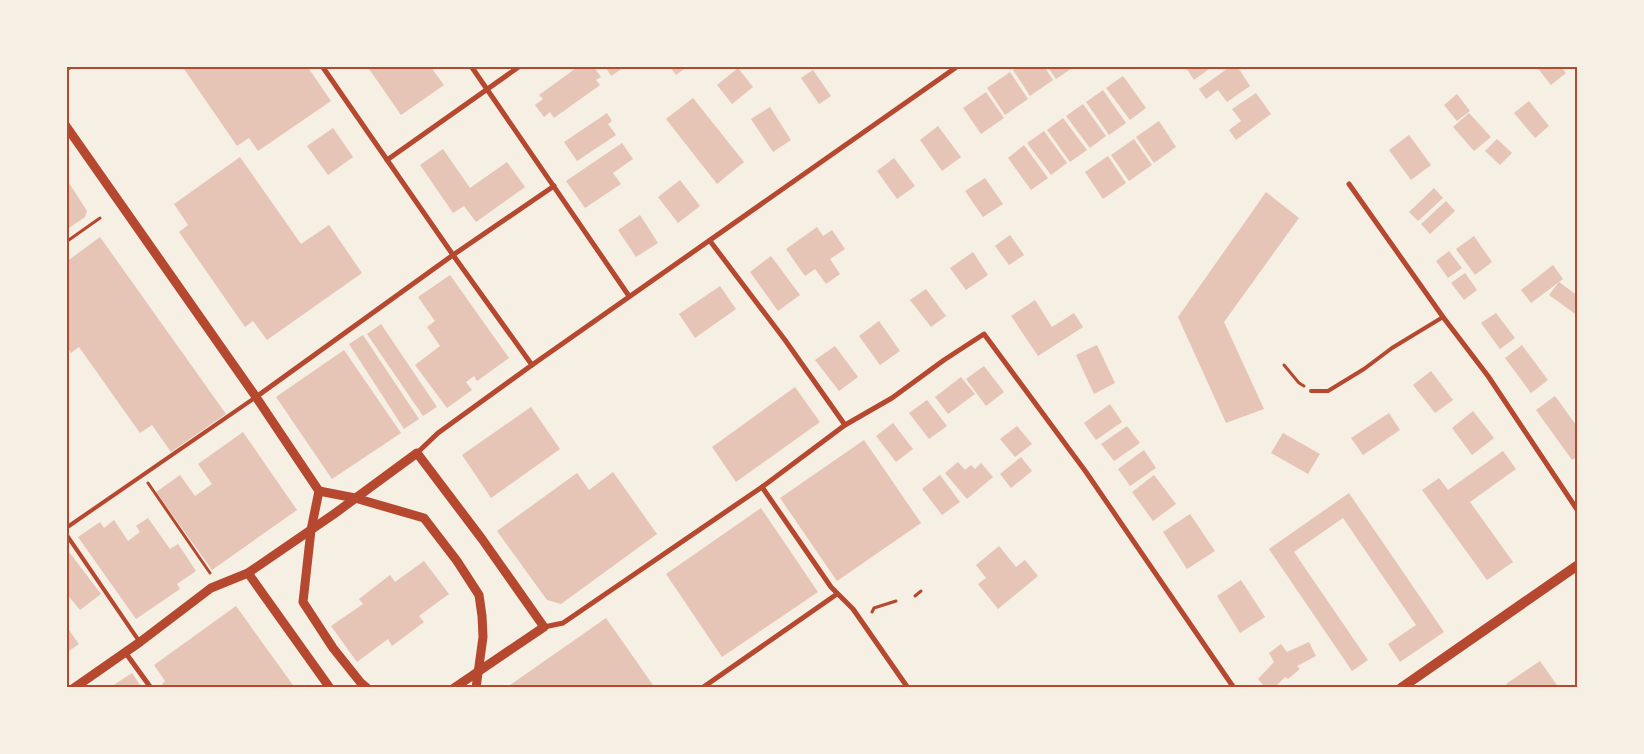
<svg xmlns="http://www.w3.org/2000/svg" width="1644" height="754" viewBox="0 0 1644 754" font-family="Poppins,sans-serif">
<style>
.building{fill:#e6c5b7}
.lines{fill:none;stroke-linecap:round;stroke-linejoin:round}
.path{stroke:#b5482f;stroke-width:3}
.service{stroke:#b5482f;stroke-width:4}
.minor{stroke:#b5482f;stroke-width:5}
.tertiary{stroke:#b5482f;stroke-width:9}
.secondary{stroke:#b5482f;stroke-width:10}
.neatline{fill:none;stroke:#b5482f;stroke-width:2}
</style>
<rect width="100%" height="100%" fill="#f6efe4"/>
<!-- building -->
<g class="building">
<polygon points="182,66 307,66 331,101 258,151 249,138 237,146"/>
<polygon points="367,66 430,66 444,85 401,115"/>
<polygon points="579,66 584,66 586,69 593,66 601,77 596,80 600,85 554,118 550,112 544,117 535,105 543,99 539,95"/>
<polygon points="605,66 626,66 611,76"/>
<polygon points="669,66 688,66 676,75"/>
<polygon points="1018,66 1044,66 1053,80 1030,96 1013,70"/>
<polygon points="1047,66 1075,66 1056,79"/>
<polygon points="1192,66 1213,66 1194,80 1187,69"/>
<polygon points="1231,66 1237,66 1250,86 1227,102 1218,90 1206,99 1199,89"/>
<polygon points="1536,66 1560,66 1566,73 1551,85"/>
<polygon points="738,68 753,87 732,104 717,85"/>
<polygon points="813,70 831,96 819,104 801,78"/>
<polygon points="1010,72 1028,99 1005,115 987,88"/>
<polygon points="1123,76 1146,108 1130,120 1106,88"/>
<polygon points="1103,90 1126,123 1109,135 1086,102"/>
<polygon points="986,92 1004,118 981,134 963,108"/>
<polygon points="1256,93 1271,114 1236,140 1229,130 1241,121 1232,109"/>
<polygon points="1457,94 1470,111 1457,121 1444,105"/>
<polygon points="693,98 744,162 717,184 666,119"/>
<polygon points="1529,101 1549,126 1535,138 1514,113"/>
<polygon points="1083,104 1106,136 1090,148 1066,116"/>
<polygon points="770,107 791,140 773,152 751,119"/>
<polygon points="607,113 612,121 608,124 616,135 577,161 564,142"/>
<polygon points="1469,113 1491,137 1474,151 1453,127"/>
<polygon points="1063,118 1087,150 1070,162 1047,130"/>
<polygon points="1159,121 1176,147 1154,163 1136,137"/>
<polygon points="938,126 961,157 942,171 920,140"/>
<polygon points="333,128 353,157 328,175 307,146"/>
<polygon points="1044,131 1067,163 1051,175 1027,143"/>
<polygon points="1409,135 1431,165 1411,180 1389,150"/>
<polygon points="1134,139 1152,165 1129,181 1111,155"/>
<polygon points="1497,139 1512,153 1500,165 1485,151"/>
<polygon points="622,143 633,159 613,173 621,184 585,208 566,181"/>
<polygon points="1024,145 1048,178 1031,190 1008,158"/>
<polygon points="443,149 470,188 507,162 525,187 476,222 464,206 453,213 420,165"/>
<polygon points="1108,156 1126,183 1103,199 1085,172"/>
<polygon points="240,157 301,244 329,225 362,273 267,340 253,321 245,327 179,232 188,225 174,204"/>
<polygon points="894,158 915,186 897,199 877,171"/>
<polygon points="985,178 1003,204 983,217 965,191"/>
<polygon points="680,180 700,206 678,223 658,197"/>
<polygon points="69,183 87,211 85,217 66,230 66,185"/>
<polygon points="1434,188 1443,198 1418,221 1409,212"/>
<polygon points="1266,192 1299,218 1224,322 1264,409 1226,423 1178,317"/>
<polygon points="1446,201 1455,211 1430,234 1421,224"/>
<polygon points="640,215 658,243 636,257 618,230"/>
<polygon points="817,227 823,236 832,230 845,249 830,259 840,274 826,284 815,269 805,276 786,249"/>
<polygon points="1010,235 1024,255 1009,265 995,246"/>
<polygon points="1474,236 1492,262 1475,275 1456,249"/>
<polygon points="100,237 226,414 171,452 152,425 140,433 79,347 71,353 66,345 66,262"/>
<polygon points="1449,251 1462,268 1448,278 1436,261"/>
<polygon points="973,252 988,275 966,290 950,268"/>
<polygon points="771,256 800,295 778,311 750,272"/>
<polygon points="1553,265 1563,279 1531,303 1521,290"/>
<polygon points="1465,273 1477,290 1464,300 1451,283"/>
<polygon points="450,275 509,358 477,381 474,376 466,382 472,390 447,408 415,365 440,346 427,327 435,321 418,297"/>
<polygon points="1559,282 1578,296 1578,316 1549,295"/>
<polygon points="720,286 736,309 695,338 679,314"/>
<polygon points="926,289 946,316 931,327 910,300"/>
<polygon points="1035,300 1052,327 1074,313 1083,327 1038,356 1011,316"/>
<polygon points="1496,313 1515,338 1500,349 1481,323"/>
<polygon points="879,321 900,351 880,365 859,336"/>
<polygon points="381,324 437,407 423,416 367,334"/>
<polygon points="363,335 419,419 404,429 349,344"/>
<polygon points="1097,345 1115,383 1094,394 1076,355"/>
<polygon points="1522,345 1548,380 1531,393 1505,358"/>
<polygon points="835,346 858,377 839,391 815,360"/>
<polygon points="344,350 401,433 332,479 276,397"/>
<polygon points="984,366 1004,392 986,406 966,379"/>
<polygon points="1431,371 1453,400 1435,413 1413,385"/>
<polygon points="961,377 975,394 948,414 935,397"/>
<polygon points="795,387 820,422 736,482 712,447"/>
<polygon points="1555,396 1576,425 1578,424 1578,456 1572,460 1536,410"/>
<polygon points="927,400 947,426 929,439 909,413"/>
<polygon points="1110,404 1122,422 1096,440 1084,423"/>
<polygon points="531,407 560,449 491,498 462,455"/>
<polygon points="1473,411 1494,438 1472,455 1452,428"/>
<polygon points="1389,413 1400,430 1363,455 1351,438"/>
<polygon points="893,423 913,449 896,462 876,436"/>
<polygon points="1017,426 1032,444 1015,457 1000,439"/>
<polygon points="1127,426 1140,443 1114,461 1101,444"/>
<polygon points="243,432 297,510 212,570 156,492 180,475 195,496 212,484 198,464"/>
<polygon points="1283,433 1320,454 1308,474 1271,453"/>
<polygon points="864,440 921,523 837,581 780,498"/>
<polygon points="1144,450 1156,468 1130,486 1118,469"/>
<polygon points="1503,451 1516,469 1470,502 1513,562 1487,580 1422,490 1439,478 1448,490"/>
<polygon points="1021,457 1032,471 1011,488 1000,474"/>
<polygon points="958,462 965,470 971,465 975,469 981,463 993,477 967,499 945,473"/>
<polygon points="613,472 657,534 561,604 547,600 497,531 577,473 589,490"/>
<polygon points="940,475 960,502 942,515 922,489"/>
<polygon points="1154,475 1176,504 1153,521 1132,492"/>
<polygon points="1349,493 1444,632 1400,662 1388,644 1416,625 1343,518 1294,552 1368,660 1352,671 1269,549"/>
<polygon points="761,508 818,592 722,657 666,574"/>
<polygon points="1190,514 1215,551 1187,569 1163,532"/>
<polygon points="148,518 170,549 178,544 196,571 177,584 180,589 136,619 78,537 100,522 104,528 114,520 128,541 140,532 136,526"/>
<polygon points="999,546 1016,567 1025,560 1038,576 998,609 978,584 986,578 976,565"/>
<polygon points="66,548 101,594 80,610 66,593"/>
<polygon points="424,561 449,594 419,616 424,622 392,646 388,639 357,662 331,626 363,604 359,599 390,575 395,582"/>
<polygon points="1241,580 1265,617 1240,633 1217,596"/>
<polygon points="236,606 295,688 165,688 162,684 165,681 154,665"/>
<polygon points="606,618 655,688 506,688"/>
<polygon points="66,626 79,644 66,653"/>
<polygon points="1309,642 1316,656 1297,666 1300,669 1288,679 1285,677 1274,688 1266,688 1258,679 1274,662 1269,653 1281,644 1287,652"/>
<polygon points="1540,661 1559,688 1509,688 1506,684"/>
<polygon points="132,673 142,688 109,688"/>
</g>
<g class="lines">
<!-- path -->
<g class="path">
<polyline points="66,242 100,218"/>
<polyline points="1284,365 1299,383 1304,386"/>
<polyline points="148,483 210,573"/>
<polyline points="915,596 921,591"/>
<polyline points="872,612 874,608 896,601"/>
</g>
<!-- service -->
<g class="service">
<polyline points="1311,391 1328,391 1364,369 1392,348 1443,317"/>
<polyline points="66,528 256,397"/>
<polyline points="66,534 139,641"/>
</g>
<!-- minor -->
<g class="minor">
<polyline points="322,66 453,255 532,365"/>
<polyline points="471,66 629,296"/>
<polyline points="66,69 71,66"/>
<polyline points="387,160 520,66"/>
<polyline points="1349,184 1443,317 1488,376 1578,511"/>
<polyline points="710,241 785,340 845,425"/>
<polyline points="256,397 453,255 554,186"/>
<polyline points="417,453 438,433 532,365 958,66"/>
<polyline points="762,487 831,587 853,609 908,688"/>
<polyline points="544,627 563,623 762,487 845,425 892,398 944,360 984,334 1086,472 1234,688"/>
<polyline points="125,652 151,688"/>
<polyline points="702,688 837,594"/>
</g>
<!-- tertiary -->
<g class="tertiary">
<polyline points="66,126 256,397 319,491"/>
<polyline points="319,491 355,498 424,518 457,561 479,595 482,616 483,637 476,688"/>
<polyline points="319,491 311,530 303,602 333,648 361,683 367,688"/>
<polyline points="248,573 330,688"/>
<polyline points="74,688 140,642 211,588 248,573 334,514 417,453 482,539 544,627 454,688"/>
</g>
<!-- secondary -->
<polyline class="secondary" points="1401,688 1578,565"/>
</g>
<!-- border -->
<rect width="1644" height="754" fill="none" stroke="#f6efe4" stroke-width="135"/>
<rect x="68" y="68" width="1508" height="618" class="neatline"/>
</svg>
